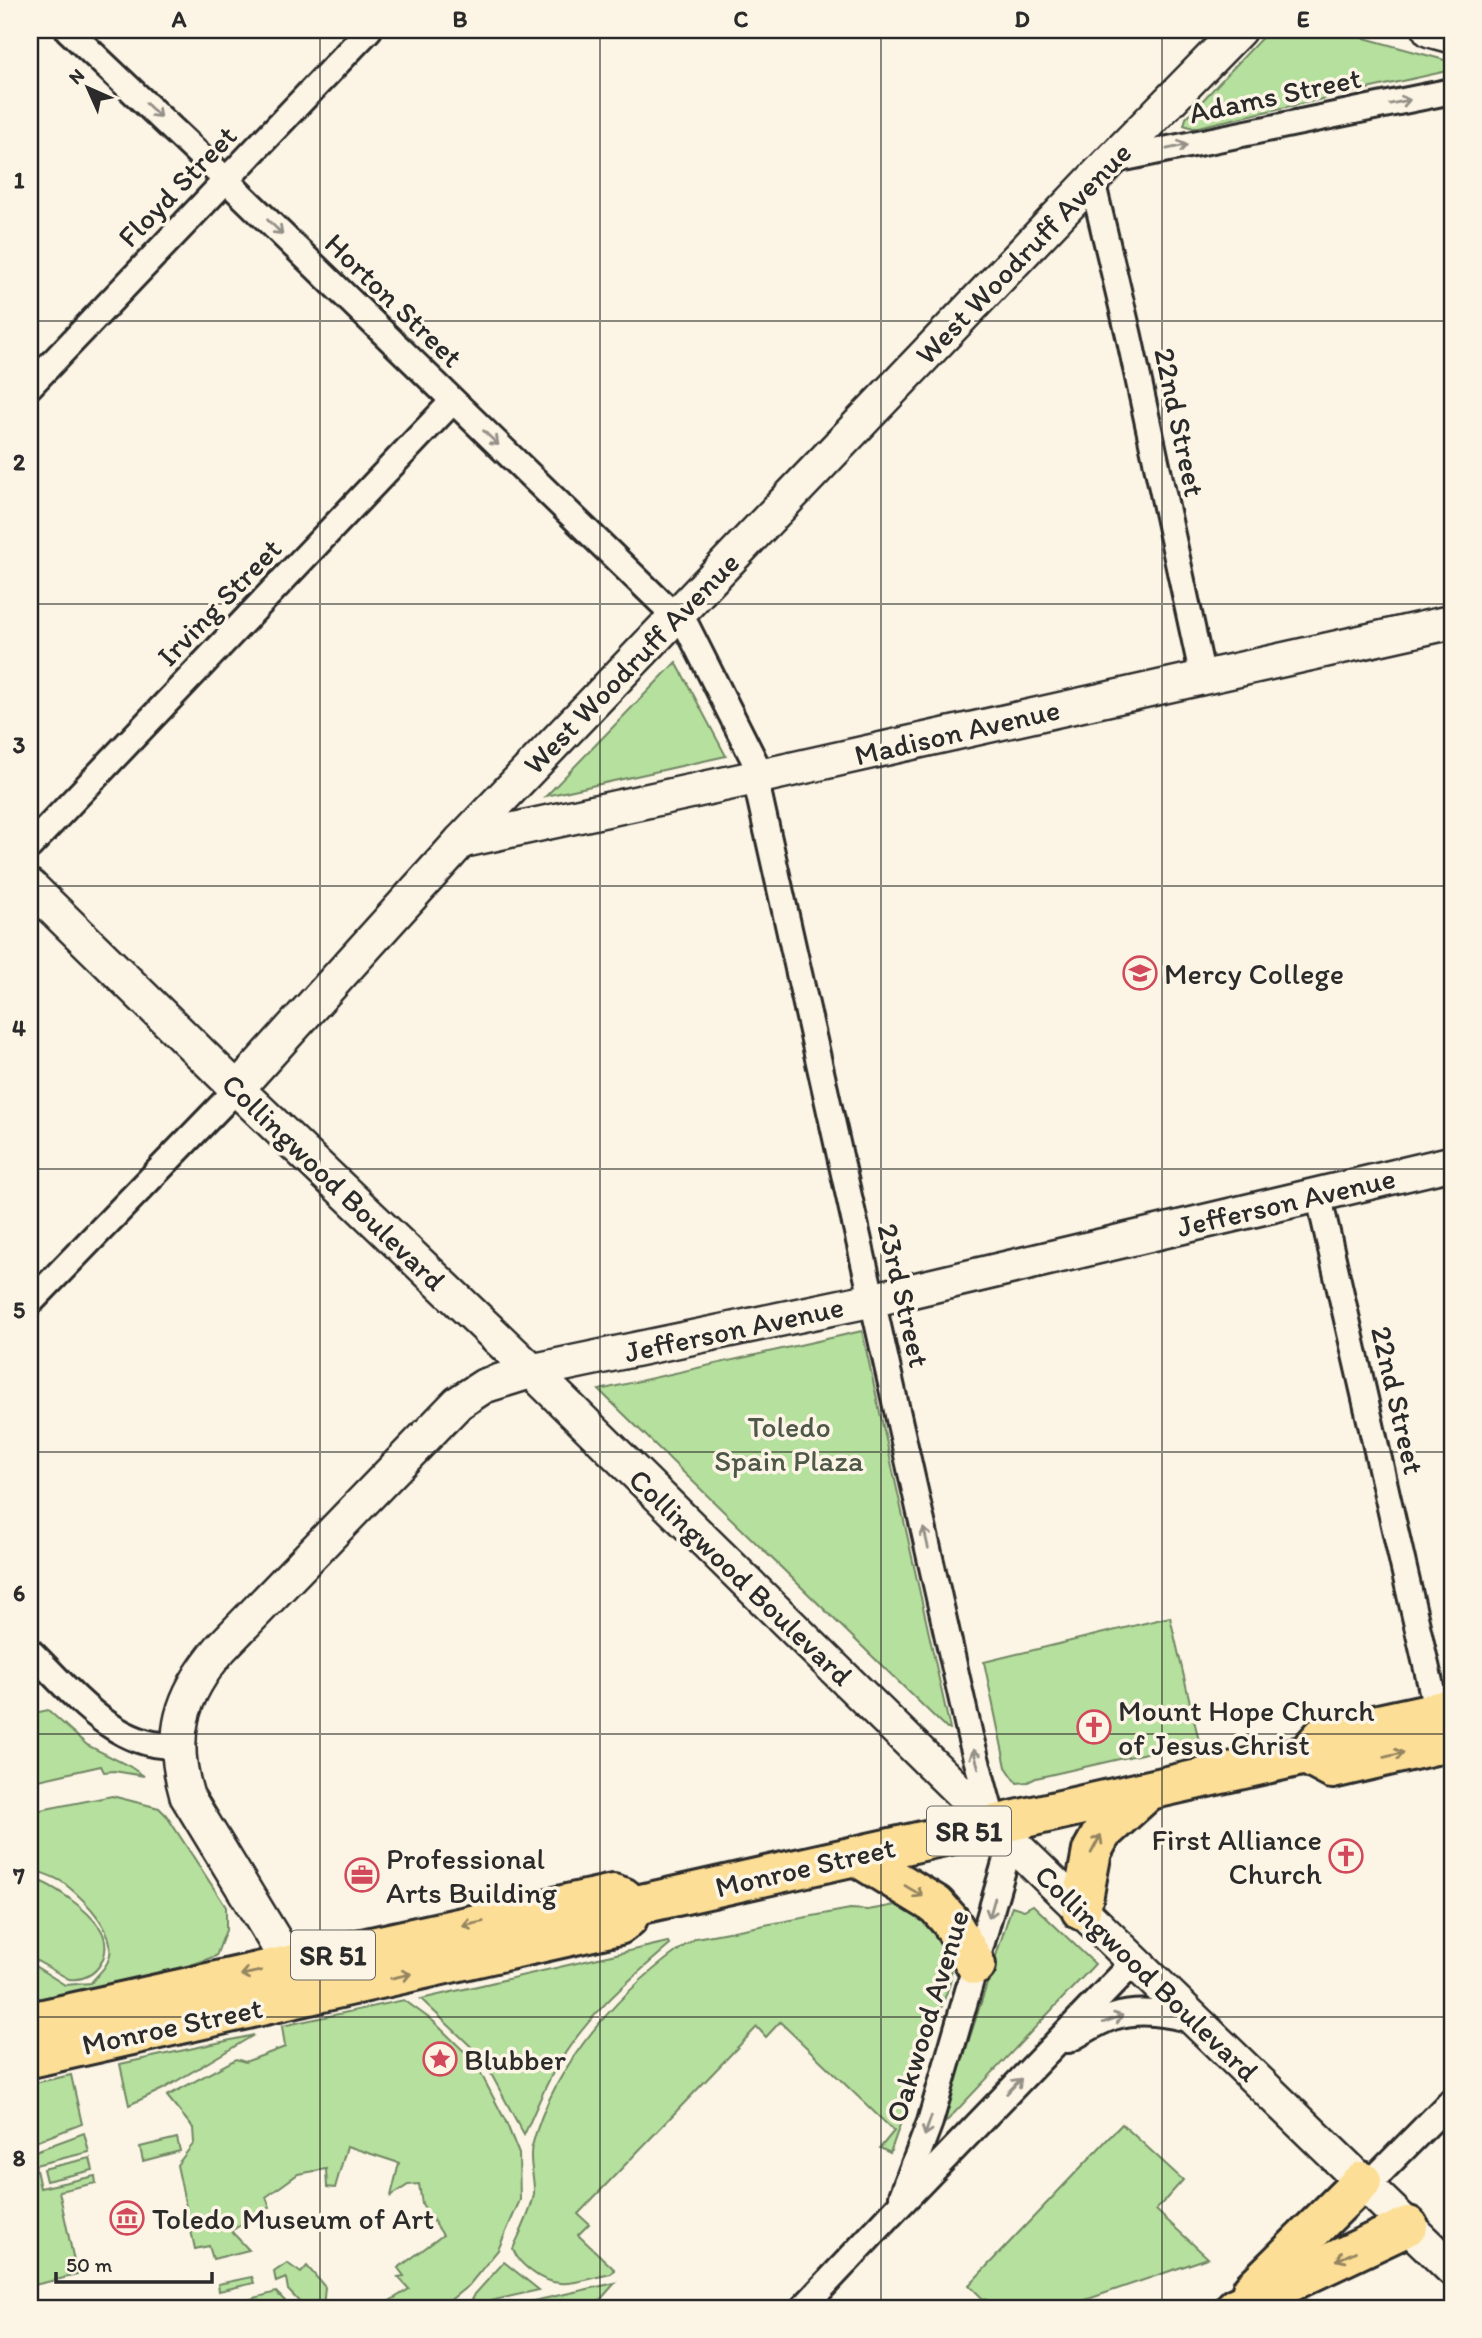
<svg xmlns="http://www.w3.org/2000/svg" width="1482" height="2338" viewBox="0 0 1482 2338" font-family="Itim,sans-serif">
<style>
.green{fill:#b6e09d;stroke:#708664;stroke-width:2}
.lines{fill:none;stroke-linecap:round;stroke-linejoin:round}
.street-casing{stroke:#2b2b2b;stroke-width:30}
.secondary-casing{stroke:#2b2b2b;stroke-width:38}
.primary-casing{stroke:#2b2b2b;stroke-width:44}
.highway-casing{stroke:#2b2b2b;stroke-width:44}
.street{stroke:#fcf5e5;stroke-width:24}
.secondary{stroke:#fcf5e5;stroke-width:33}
.primary{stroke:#fcde96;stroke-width:38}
.highway{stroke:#fcde96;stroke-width:38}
.oneway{stroke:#949088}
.oneway2{stroke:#948460}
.grid{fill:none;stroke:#2b2b2b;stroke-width:2;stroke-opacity:0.55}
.labels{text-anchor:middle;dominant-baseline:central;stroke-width:7;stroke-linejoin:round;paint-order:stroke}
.shield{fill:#fcf5e5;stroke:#6a6863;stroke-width:2}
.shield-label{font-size:28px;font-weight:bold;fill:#2b2b2b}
.street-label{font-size:30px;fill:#2b2b2b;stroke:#fcf5e5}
.poi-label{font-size:30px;fill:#2b2b2b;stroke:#fcf5e5;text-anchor:start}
.park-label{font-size:30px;fill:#4e5848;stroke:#fcf5e5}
.neatline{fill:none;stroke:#2b2b2b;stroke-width:2.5}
.grid-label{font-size:23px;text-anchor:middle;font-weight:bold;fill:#2b2b2b}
</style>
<rect width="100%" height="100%" fill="#fcf5e5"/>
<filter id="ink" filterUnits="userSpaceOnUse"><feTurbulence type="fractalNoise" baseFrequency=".0143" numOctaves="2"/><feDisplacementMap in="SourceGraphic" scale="14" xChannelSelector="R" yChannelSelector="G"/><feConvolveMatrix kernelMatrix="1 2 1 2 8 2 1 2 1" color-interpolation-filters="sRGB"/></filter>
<g filter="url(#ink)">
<!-- green -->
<g class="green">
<polygon points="1269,30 1335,30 1452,62 1452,70 1193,128 1184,125 1186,118"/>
<polygon points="676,662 726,756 546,796"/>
<polygon points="862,1331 950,1729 947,1729 599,1390"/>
<polygon points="1170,1617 1199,1741 1036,1778 1028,1782 1017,1783 1006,1767 984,1662"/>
<polygon points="48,1710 87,1745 129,1766 144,1776 114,1771 104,1772 101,1766 30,1782 30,1714"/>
<path d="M112 1796 159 1808 166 1815 226 1907V1930L216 1956 183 1968 30 2002V1963L65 1985 91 1983C96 1976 105 1969 108 1961 120 1934 85 1900 65 1884 55 1876 42 1873 30 1869V1812Z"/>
<path d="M30 1878C52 1883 87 1909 100 1928 115 1951 97 1983 69 1979L30 1957Z"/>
<path d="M901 1904 921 1911 944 1943 952 1963 950 1983 890 2153 880 2148 894 2131 780 2022 766 2037 757 2027 578 2214 589 2224 578 2235 615 2270 611 2274C580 2280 558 2293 531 2271 522 2264 517 2259 513 2249 520 2232 531 2213 534 2194 535 2178 528 2161 532 2146 554 2062 624 1985 696 1938L850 1909 868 1910Z"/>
<polygon points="1033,1905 1095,1964 945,2123 942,2124 1012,1906 1024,1910"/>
<path d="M668 1942 670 1945C625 1983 583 2020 554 2071 542 2092 534 2114 524 2135L482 2057 421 1999Z"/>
<polygon points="404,2000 433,2021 475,2062 506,2122 519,2154 520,2200 498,2250 469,2285 448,2302 440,2308 384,2308 392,2307 388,2302 409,2289 398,2277 404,2276 398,2268 443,2235 422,2204 419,2184 408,2185 391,2196 399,2163 347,2146 335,2188 327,2187 326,2169 298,2174 266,2197 270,2207 231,2231 249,2250 213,2259 209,2246 195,2249 177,2165 194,2143 193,2128 167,2096 236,2059 245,2062 285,2047 282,2026"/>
<polygon points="254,2035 163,2089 129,2105 120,2064"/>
<polygon points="71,2075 82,2124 30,2144 30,2084"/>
<polygon points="1122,2124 1183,2180 1156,2210 1208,2258 1062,2308 994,2308 996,2304 982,2298 969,2285"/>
<polygon points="84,2133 89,2152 35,2165 40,2188 95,2176 96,2183 59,2191 77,2275 30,2286 30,2153"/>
<polygon points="177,2138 180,2151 143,2161 140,2147"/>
<polygon points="90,2158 93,2170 46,2181 43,2169"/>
<polygon points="504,2262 539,2290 477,2304 472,2300 475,2294"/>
<polygon points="287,2263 301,2273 307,2266 325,2287 323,2308 305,2308 288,2290 286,2278 276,2282 274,2272"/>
<polygon points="252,2277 254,2283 219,2291 218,2284"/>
<polygon points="615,2283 593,2308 502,2308"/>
<polygon points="276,2292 292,2308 242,2308 237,2303"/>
</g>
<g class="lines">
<defs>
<g id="street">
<polyline points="68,30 226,180 675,616"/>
<polyline points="1110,161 1452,91"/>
<polyline points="1092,180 1129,336 1203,678"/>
<polyline points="30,386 369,30"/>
<polyline points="679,611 762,776"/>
<polyline points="755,777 970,1736 994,1824"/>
<polyline points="30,846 453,401"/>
<polyline points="1318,1193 1440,1726"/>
<polyline points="30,1303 237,1089"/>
<path d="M30 1651C69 1689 117 1752 178 1745"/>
<path d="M1068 2040C1082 2033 1097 2022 1113 2017 1140 2008 1169 2014 1196 2021"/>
<polyline points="1367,2186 1452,2100"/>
<polyline points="902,2196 930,2122 1011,1842"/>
<polyline points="803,2308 899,2206 1135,1961"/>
</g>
<g id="secondary">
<polyline points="1430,30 1452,36"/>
<polyline points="461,841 762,776 1452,622"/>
<polyline points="30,886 237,1089 532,1371 1011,1842 1452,2269"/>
<polyline points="237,1089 461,841 1101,171 1239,30"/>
<path d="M302 1985 187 1796C169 1735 180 1696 221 1648L458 1403 484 1386 532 1371 872 1300 1452 1163"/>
</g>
<g id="primary">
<polyline points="1306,1755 1332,1769 1452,1741"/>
<polyline points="856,1856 936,1905 951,1922 976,1965"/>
<polyline points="632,1906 1306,1755 1323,1736 1452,1708"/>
<polyline points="1081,1910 1092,1851 1102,1833 1147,1792"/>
<polyline points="30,2022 613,1894 623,1897 632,1906"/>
<polyline points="30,2058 619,1925 628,1918 632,1906"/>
</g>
<g id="highway">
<polyline points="1252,2290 1362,2181"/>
<polyline points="1235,2308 1408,2226"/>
</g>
</defs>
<!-- street casing -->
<use href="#street" class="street-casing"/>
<!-- secondary casing -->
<use href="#secondary" class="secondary-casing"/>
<!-- primary casing -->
<use href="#primary" class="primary-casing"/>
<!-- highway casing -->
<use href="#highway" class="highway-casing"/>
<!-- street -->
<use href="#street" class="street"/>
<!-- secondary -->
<use href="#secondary" class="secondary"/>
<!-- primary -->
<use href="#primary" class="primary"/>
<!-- highway -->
<use href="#highway" class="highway"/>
</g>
<!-- one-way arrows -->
<defs><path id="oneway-shaft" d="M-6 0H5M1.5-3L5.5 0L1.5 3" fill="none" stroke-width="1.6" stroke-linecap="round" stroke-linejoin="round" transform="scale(1.75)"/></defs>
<g class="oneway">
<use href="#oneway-shaft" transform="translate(1400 102) rotate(-12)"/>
<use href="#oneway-shaft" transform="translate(153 110) rotate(44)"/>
<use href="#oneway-shaft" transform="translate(1177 147) rotate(-12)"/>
<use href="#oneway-shaft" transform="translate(275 227) rotate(44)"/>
<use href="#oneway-shaft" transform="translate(491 438) rotate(44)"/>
<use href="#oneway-shaft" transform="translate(926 1538) rotate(-103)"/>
<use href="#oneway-shaft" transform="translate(976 1759) rotate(-106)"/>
<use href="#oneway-shaft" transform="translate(992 1908) rotate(106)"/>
<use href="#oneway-shaft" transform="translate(1113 2019) rotate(-20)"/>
<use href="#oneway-shaft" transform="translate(1014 2086) rotate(-46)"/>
<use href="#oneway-shaft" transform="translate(928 2126) rotate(109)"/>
</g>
<g class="oneway2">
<use href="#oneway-shaft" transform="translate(1394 1755) rotate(-13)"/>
<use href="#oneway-shaft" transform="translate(1096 1844) rotate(-62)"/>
<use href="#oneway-shaft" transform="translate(914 1891) rotate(31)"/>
<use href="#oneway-shaft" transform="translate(473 1924) rotate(167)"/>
<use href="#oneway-shaft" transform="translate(251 1973) rotate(168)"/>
<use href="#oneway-shaft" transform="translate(401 1976) rotate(-13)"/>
<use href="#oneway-shaft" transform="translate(1346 2256) rotate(155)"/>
</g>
</g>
<!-- grid -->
<path class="grid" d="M320 30V2308M600 30V2308M881 30V2308M1162 30V2308M30 321H1452M30 604H1452M30 886H1452M30 1169H1452M30 1452H1452M30 1734H1452M30 2017H1452"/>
<!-- icons -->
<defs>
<symbol id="university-ring" viewBox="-11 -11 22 22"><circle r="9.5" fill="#fcf5e5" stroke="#d1495b" stroke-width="1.5"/><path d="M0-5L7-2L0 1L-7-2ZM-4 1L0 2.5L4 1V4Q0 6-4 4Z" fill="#d1495b"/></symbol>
<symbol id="church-ring" viewBox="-11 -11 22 22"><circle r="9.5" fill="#fcf5e5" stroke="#d1495b" stroke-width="1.5"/><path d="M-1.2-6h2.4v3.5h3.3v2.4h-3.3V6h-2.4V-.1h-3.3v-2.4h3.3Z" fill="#d1495b"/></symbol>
<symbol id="office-ring" viewBox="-11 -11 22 22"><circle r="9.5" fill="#fcf5e5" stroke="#d1495b" stroke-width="1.5"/><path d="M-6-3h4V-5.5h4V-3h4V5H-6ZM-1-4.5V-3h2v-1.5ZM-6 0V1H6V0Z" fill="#d1495b"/></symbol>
<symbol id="sight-ring" viewBox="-11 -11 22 22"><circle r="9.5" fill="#fcf5e5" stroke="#d1495b" stroke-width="1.5"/><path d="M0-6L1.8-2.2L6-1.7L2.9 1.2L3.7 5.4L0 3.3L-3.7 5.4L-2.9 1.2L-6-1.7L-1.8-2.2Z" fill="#d1495b"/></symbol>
<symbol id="museum-ring" viewBox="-11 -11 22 22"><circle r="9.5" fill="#fcf5e5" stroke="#d1495b" stroke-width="1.5"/><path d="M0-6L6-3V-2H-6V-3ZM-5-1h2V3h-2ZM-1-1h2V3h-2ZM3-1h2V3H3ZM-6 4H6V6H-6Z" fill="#d1495b"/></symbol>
</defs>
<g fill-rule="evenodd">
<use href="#university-ring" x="1121" y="954" width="38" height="38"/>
<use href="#church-ring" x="1075" y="1708" width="38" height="38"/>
<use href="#church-ring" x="1327" y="1837" width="38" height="38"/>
<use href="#office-ring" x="343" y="1856" width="38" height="38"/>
<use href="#sight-ring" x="421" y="2040" width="38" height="38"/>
<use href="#museum-ring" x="108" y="2199" width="38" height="38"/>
</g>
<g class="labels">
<!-- shield labels -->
<g class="shield">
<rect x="927" y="1806.5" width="84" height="49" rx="5"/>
<rect x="291" y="1930.5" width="84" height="49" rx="5"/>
</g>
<g class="shield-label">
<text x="969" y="1831">SR 51</text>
<text x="333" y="1955">SR 51</text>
</g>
<!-- street labels -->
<g class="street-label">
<text transform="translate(1275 95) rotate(-12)">Adams Street</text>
<text transform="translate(177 186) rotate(-46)">Floyd Street</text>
<text transform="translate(1023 253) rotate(-46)">West Woodruff Avenue</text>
<text transform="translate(394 300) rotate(44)">Horton Street</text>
<text transform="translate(1180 422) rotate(78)">22nd Street</text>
<text transform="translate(219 602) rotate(-46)">Irving Street</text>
<text transform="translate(631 663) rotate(-46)">West Woodruff Avenue</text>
<text transform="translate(957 732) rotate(-13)">Madison Avenue</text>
<text transform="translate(334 1182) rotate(44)">Collingwood Boulevard</text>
<text transform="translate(1286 1202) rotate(-13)">Jefferson Avenue</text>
<text transform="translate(904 1295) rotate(77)">23rd Street</text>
<text transform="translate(734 1329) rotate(-12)">Jefferson Avenue</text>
<text transform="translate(1398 1400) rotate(77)">22nd Street</text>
<text transform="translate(741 1577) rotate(44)">Collingwood Boulevard</text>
<text transform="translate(805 1867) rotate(-13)">Monroe Street</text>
<text transform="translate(1147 1973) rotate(44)">Collingwood Boulevard</text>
<text transform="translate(927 2016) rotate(-73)">Oakwood Avenue</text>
<text transform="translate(172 2026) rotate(-12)">Monroe Street</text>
</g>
<!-- poi labels -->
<g class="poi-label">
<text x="1164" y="973">Mercy College</text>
<text x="1118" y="1710">Mount Hope Church<tspan x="1118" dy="34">of Jesus Christ</tspan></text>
<text x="1322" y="1839" text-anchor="end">First Alliance<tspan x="1322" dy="34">Church</tspan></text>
<text x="386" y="1858">Professional<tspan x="386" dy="34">Arts Building</tspan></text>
<text x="464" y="2059">Blubber</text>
<text x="152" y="2218">Toledo Museum of Art</text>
</g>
<!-- park labels -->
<g class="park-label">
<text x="789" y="1426">Toledo<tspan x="789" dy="34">Spain Plaza</tspan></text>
</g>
</g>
<!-- margin -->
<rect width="1482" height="2338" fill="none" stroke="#fcf5e5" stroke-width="77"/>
<!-- north arrow -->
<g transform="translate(88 88) rotate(315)" stroke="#fcf5e5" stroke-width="5" paint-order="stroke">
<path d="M0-5L12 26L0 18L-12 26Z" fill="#2b2b2b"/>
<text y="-10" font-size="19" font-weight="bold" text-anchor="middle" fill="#2b2b2b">N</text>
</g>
<!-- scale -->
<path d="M56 2272v10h156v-10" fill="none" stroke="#2b2b2b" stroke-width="3.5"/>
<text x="66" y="2272" font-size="21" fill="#2b2b2b" stroke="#fcf5e5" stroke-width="5" paint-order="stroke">50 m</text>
<rect x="38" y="38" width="1406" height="2262" class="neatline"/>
<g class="grid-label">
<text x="179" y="27">A</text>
<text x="460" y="27">B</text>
<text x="741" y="27">C</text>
<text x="1022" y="27">D</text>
<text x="1303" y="27">E</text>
<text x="19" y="188">1</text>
<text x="19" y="470">2</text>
<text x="19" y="753">3</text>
<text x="19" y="1036">4</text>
<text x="19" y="1318">5</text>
<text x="19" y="1601">6</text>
<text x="19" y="1884">7</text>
<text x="19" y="2166">8</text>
</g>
</svg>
